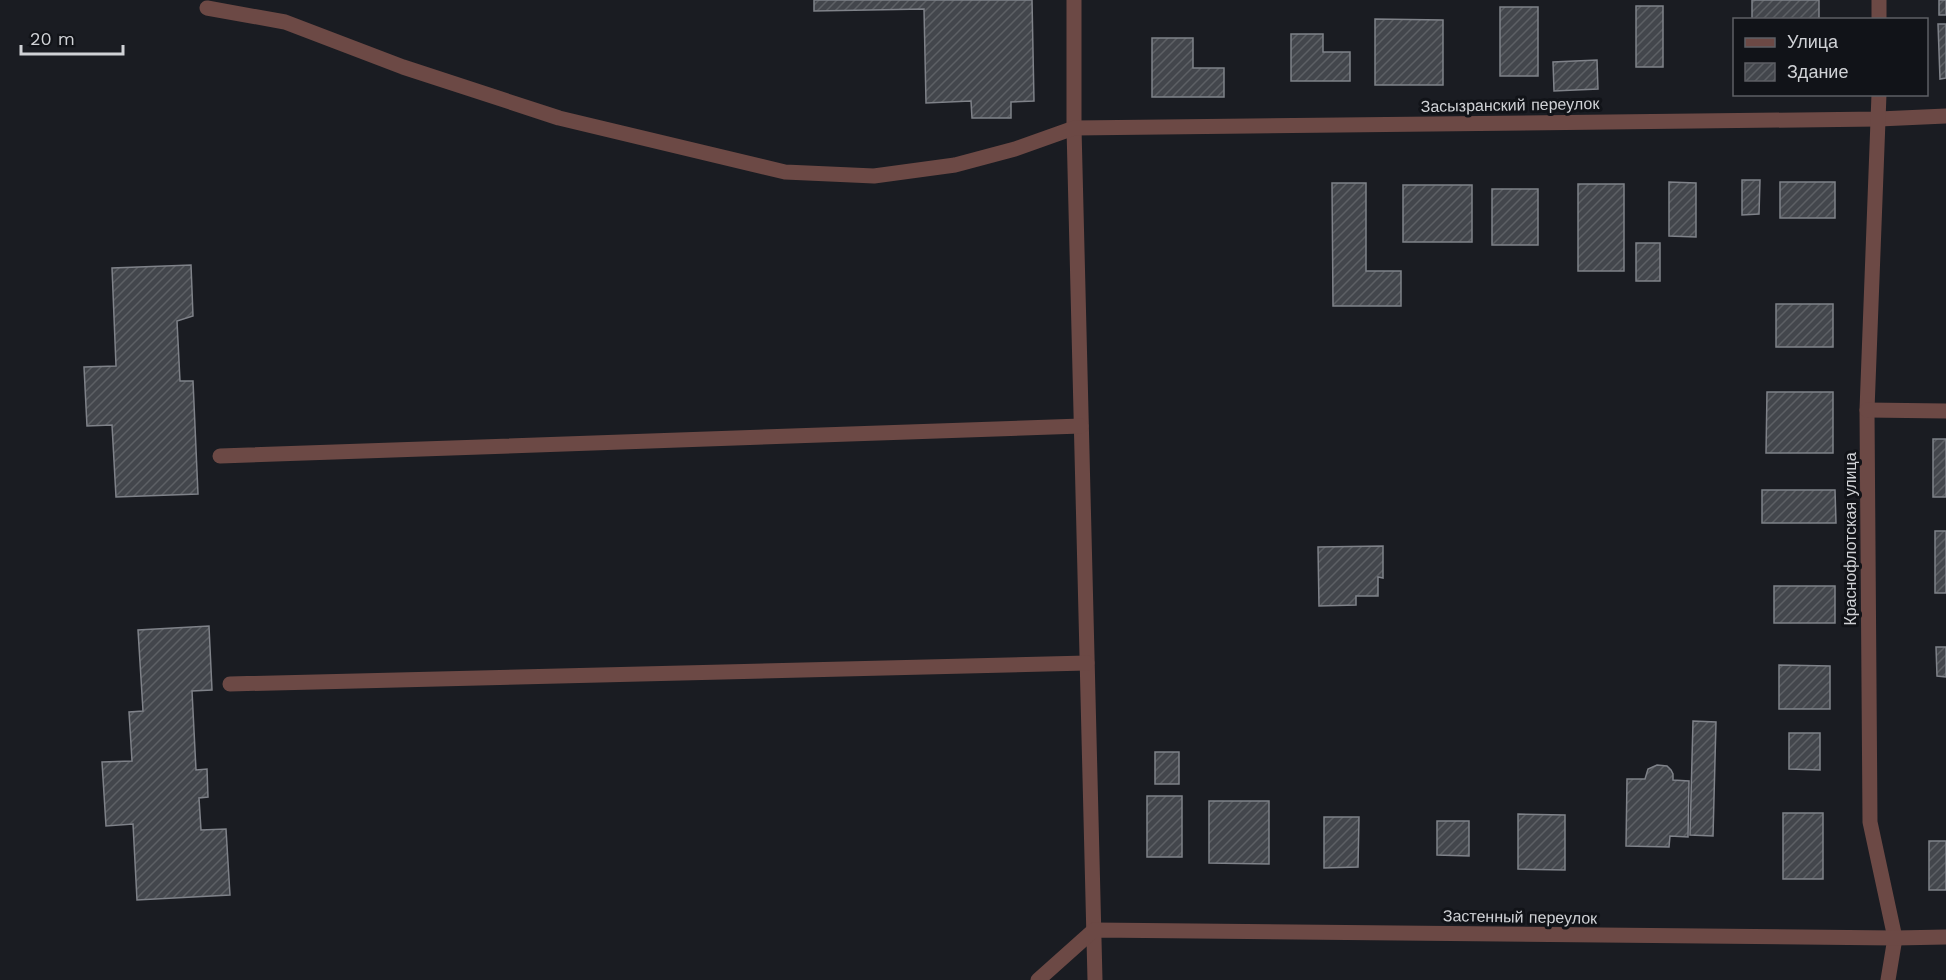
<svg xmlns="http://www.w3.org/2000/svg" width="1946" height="980" viewBox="0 0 1946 980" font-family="'Work Sans',sans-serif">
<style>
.building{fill:url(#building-hatch);stroke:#7f8289;stroke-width:1.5}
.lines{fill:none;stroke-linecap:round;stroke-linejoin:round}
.minor{stroke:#6c4945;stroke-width:15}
.labels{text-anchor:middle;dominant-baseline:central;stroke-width:6;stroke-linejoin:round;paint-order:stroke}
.street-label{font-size:16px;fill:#d0d2d6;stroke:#111318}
</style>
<defs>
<pattern id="building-hatch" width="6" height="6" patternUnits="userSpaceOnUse" patternTransform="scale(1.5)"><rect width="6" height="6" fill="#43464c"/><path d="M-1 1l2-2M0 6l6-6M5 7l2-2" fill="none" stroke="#5d6065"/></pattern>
</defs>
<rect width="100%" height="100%" fill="#1a1c22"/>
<!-- building -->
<g class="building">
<polygon points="814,0 1032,0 1034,101 1011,102 1011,118 972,118 971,101 926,103 924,9 814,11"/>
<rect x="1752" y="0" width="67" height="20"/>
<rect x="1939" y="0" width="7" height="15"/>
<rect x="1636" y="6" width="27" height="61"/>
<rect x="1500" y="7" width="38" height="69"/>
<polygon points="1375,19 1443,20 1443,85 1375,85"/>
<polygon points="1938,24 1946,24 1946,78 1940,79"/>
<polygon points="1291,34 1323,34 1323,52 1350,52 1350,81 1291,81"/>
<polygon points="1152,38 1193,38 1193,68 1224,68 1224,97 1152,97"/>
<polygon points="1597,60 1598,89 1554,91 1553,62"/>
<polygon points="1742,180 1760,180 1759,214 1742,215"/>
<polygon points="1669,182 1696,183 1696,237 1669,236"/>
<rect x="1780" y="182" width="55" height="36"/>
<polygon points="1332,183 1366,183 1366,271 1401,271 1401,306 1333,306"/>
<rect x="1578" y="184" width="46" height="87"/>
<rect x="1403" y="185" width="69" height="57"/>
<rect x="1492" y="189" width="46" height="56"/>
<rect x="1636" y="243" width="24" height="38"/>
<polygon points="191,265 193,316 177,321 180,381 193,381 198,494 116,497 112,425 87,426 84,367 116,366 112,268"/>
<rect x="1776" y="304" width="57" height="43"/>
<polygon points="1767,392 1833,392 1833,453 1766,453"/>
<rect x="1933" y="439" width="13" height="58"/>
<polygon points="1762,490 1835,490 1836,523 1762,523"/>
<rect x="1935" y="531" width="11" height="62"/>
<polygon points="1383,546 1383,578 1378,577 1378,596 1356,596 1356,605 1319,606 1318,547"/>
<rect x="1774" y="586" width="61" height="37"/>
<polygon points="209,626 212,690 192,691 196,770 207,769 208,797 199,798 201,830 226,829 230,895 137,900 133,824 106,826 102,762 132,761 129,712 143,711 138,630"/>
<polygon points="1936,647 1946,647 1946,677 1937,676"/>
<polygon points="1779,665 1830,666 1830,709 1779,709"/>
<polygon points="1693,721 1716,722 1713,836 1690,835"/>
<polygon points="1789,733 1820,733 1820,770 1789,769"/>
<rect x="1155" y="752" width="24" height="32"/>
<polygon points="1657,765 1667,766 1671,770 1673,774 1673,780 1689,781 1688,837 1670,836 1669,847 1626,846 1627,779 1645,779 1648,769"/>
<rect x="1147" y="796" width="35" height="61"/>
<polygon points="1209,801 1269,801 1269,864 1209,863"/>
<rect x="1783" y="813" width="40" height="66"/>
<polygon points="1518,814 1565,815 1565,870 1518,869"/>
<polygon points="1324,817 1359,817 1358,867 1324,868"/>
<polygon points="1437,821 1469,821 1469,856 1437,855"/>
<rect x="1929" y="841" width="17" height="49"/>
</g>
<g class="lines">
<!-- minor -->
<g class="minor">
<polyline points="1074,0 1074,128 1095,980"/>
<polyline points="1879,0 1879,20"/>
<polyline points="207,8 285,22 403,67 559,118 785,172 874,176 955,165 1015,149 1074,128 1879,119 1946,116"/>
<polyline points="1879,94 1867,410 1870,822 1895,938 1888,980"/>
<polyline points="1867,410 1946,411"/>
<polyline points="220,456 1081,426"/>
<polyline points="230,684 1087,663"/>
<polyline points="1038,980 1094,930 1895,938 1946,937"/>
</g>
</g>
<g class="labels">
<!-- street labels -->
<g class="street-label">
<text transform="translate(1510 105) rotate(-1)">Засызранский переулок</text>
<text transform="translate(1850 539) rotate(-90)">Краснофлотская улица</text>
<text transform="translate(1520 917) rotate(1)">Застенный переулок</text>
</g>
</g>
<!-- legend -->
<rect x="1733" y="18" width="195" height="78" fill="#111318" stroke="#5d5f64" stroke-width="1.5"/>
<rect x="1745" y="38" width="30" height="9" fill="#6c4945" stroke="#5d5f64" stroke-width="1.5"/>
<text x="1787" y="48" font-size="18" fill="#d0d2d6">Улица</text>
<rect x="1745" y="63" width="30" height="18" fill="url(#building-hatch)" stroke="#5d5f64" stroke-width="1.5"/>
<text x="1787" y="78" font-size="18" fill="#d0d2d6">Здание</text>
<!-- scale -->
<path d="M21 45v9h102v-9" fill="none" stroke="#d0d2d6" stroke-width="3"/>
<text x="30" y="45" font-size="18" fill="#d0d2d6" stroke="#111318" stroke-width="4.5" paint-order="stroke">20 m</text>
</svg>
